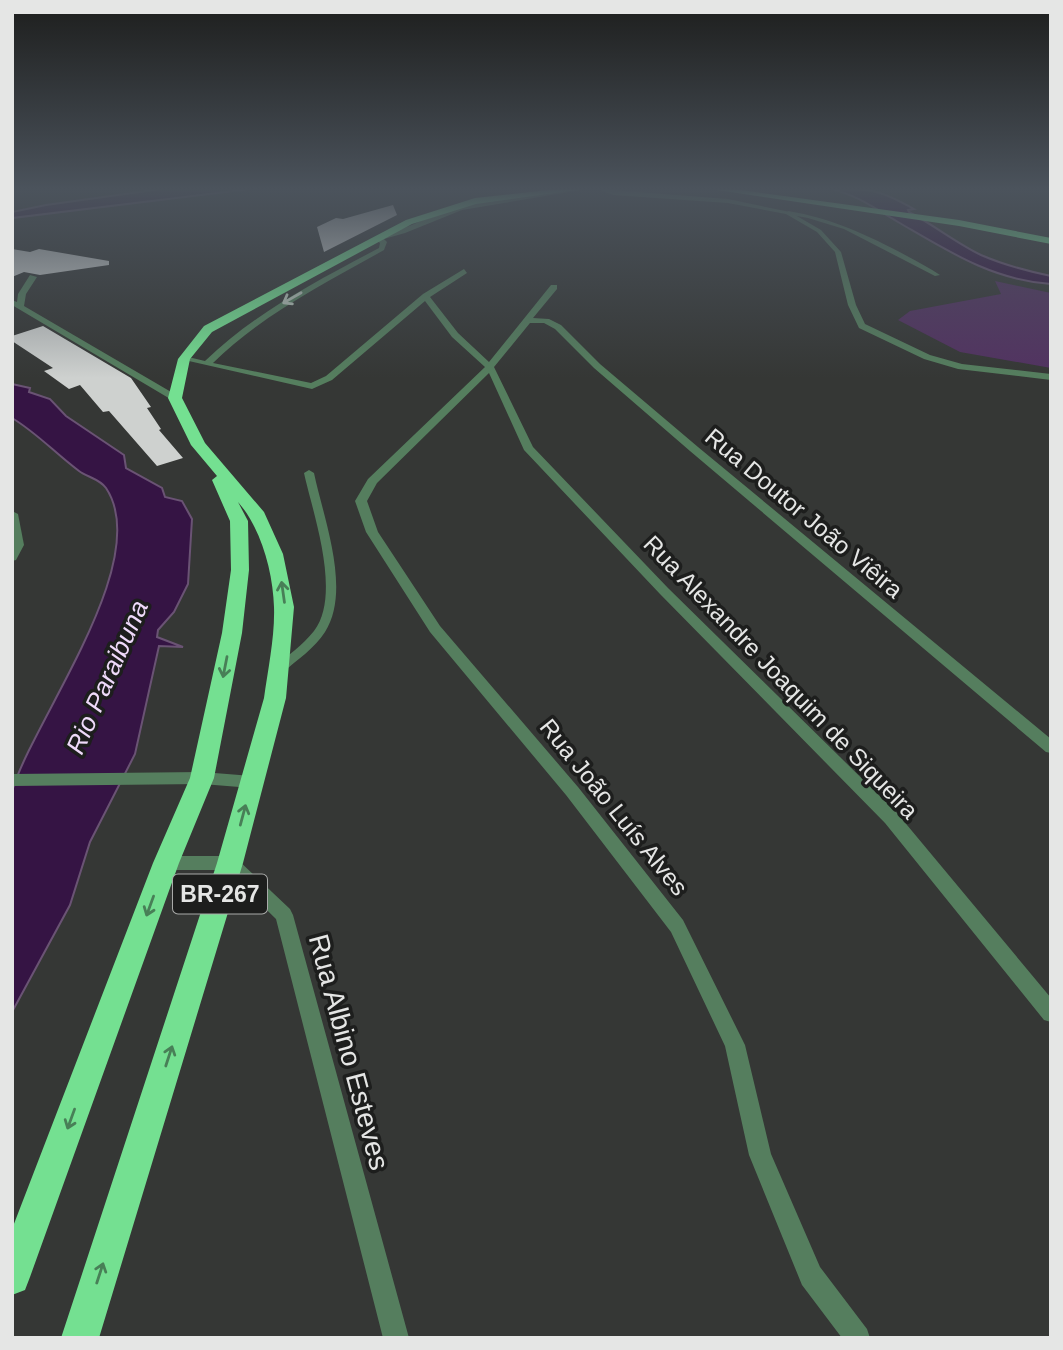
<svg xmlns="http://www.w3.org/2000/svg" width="1063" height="1350" viewBox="0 0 1063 1350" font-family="Helvetica,sans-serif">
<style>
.green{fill:#523261}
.water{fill:#351444;stroke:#6a5374;stroke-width:2}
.building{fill:#ced1cf}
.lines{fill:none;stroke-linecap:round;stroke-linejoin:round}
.lane{fill:#557e5e;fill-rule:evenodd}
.street{fill:#557e5e;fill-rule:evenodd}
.highway{fill:#74e091;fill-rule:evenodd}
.oneway{stroke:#bac7bc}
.oneway2{stroke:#487f57}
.labels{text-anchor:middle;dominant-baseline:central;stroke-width:7;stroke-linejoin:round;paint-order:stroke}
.shield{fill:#1d1e1d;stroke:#a9aaa9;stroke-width:2}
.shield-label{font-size:23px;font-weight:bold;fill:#e5e6e5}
.street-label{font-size:24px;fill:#e5e6e5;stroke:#1d1e1d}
.water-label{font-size:26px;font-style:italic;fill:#efdafa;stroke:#1d1e1d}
.near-street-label{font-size:28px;fill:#e5e6e5;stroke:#1d1e1d}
</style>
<rect width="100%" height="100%" fill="#353735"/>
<!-- green -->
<polygon class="green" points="995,281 1051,293 1051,368 960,352 898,320 910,311 1001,294"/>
<!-- water -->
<g class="water">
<polygon points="250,189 12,218 12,212 46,205 161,189"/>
<path d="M831 189C873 189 878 189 914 209L908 210 909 212C934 225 956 243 981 255 1004 265 1027 271 1051 276V284C992 280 948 251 898 222 876 209 857 195 831 189Z"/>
<path d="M12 384 30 388 29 392 50 399 66 416 124 455 126 468 162 488 165 497 182 501 192 519 188 584 174 612 158 630 157 637 183 647 159 646 135 754 90 842 70 905 12 1012C12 957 12 902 12 846 12 829 8 805 13 788 36 716 154 560 106 488 100 479 87 477 79 471 56 454 37 433 12 418Z"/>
</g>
<!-- building -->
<g class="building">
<polygon points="393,205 397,215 324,252 317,227 336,218 343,219"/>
<polygon points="12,249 30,252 39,249 109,261 109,265 40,275 24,272 12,277"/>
<polygon points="43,326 131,378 151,407 147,408 161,429 159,430 183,458 157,466 109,411 103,412 80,385 69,389 44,371 53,368 12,341 12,336"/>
</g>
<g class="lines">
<!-- lane -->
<g class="lane">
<path d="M788 211C831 218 868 235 907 256 918 262 930 268 940 275L935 276 844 229 808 218 786 214Z"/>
<path d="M309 470 314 473C323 517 352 590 325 632 315 648 297 660 282 673L278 674 272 670 274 667C287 656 303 645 314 631 342 594 313 514 304 473Z"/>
</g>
<!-- street -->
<g class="street">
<path d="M570 189H587L462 210 405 233 384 239 387 242 384 250C324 284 263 314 213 363L311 383 326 376 423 294 464 269 467 273 430 297 458 333 489 362 551 285H557V289L533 318 549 319 561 325 600 364 698 447 1051 739V753L1046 752 690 451 594 368 555 329 544 323H530L494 367 533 447 668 588 897 813 1051 998V1022L1044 1020 885 823 660 594 524 450 489 373 377 483 367 501 378 532 440 626 578 787 683 920 745 1045 771 1154 820 1267 867 1329 870 1338H842L802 1285 749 1155 725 1046 671 932 566 795 430 632 366 532 355 501 368 479 485 367 452 337 425 301 332 380 312 389 180 359 184 356 205 361C256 312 317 281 379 248L380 243 375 239V237C402 232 425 217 452 209 490 198 530 194 570 189Z"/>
<polygon points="598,189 728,199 790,212 821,230 841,252 856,305 865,324 930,355 962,364 1051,374 1051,380 958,369 924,359 859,328 848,305 835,252 817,232 786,214 728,203 613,195"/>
<polygon points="30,275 37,277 26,294 24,306 178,396 178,400 172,400 12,305 12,300 17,302 18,294"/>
<polygon points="12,511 18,514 24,545 16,560 12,561"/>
<polygon points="202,772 252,776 258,778 260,782 258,786 252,788 202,784 12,786 12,774"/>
<polygon points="166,856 230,856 236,858 290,909 293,915 409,1338 383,1338 276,919 226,870 166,870 160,868 157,863 160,858"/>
</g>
<!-- highway -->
<g class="highway">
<path d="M557 189H584L476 204 412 224 212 332 190 359 182 398 205 443 264 512 283 554 294 607 286 698 243 863 99 1338H61L217 863 264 698C268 669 275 636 274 607 273 572 261 528 238 502L248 521 249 570 242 633 214 778 179 863 30 1277 25 1290 12 1295V1229L153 863 190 778 222 633 231 570 230 521 212 480 217 476 191 445 168 398 178 359 204 326 406 220 475 198Z"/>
<polygon points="710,189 733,189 959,220 1051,238 1051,244 959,226"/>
</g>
</g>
<!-- one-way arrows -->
<defs><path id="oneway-shaft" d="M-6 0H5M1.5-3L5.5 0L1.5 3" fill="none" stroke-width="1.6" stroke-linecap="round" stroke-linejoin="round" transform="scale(1.75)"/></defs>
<use class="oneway" href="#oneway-shaft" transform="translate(292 298) rotate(150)"/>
<g class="oneway2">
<use href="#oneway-shaft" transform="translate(283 592) rotate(-98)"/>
<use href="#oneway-shaft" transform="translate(225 667) rotate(101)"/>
<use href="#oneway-shaft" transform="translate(243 815) rotate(-75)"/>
<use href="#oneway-shaft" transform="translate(150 906) rotate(110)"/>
<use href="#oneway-shaft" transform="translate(169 1056) rotate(-72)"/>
<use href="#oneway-shaft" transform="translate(71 1119) rotate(110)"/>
<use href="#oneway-shaft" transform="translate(100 1273) rotate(-72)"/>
</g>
<!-- sky -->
<linearGradient id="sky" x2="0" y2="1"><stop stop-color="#1d1e1d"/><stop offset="0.5" stop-color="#4b535c"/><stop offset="1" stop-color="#4b535c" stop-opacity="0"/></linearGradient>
<rect width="1063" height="378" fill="url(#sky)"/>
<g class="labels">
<!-- shield labels -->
<rect class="shield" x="173" y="874.5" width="94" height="39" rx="5"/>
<g class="shield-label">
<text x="220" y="894">BR-267</text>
</g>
<!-- street labels -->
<g class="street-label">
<text transform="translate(804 513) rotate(40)">Rua Doutor João Viêira</text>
<text transform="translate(781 677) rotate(46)">Rua Alexandre Joaquim de Siqueira</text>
<text transform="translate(614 807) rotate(51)">Rua João Luís Alves</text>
</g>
<!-- water labels -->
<g class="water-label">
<text transform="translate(107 677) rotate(-66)">Rio Paraibuna</text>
</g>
<!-- near-street labels -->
<g class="near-street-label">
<text transform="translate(349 1052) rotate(75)">Rua Albino Esteves</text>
</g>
</g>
<!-- border -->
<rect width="1063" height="1350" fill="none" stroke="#e5e6e5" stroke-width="28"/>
</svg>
